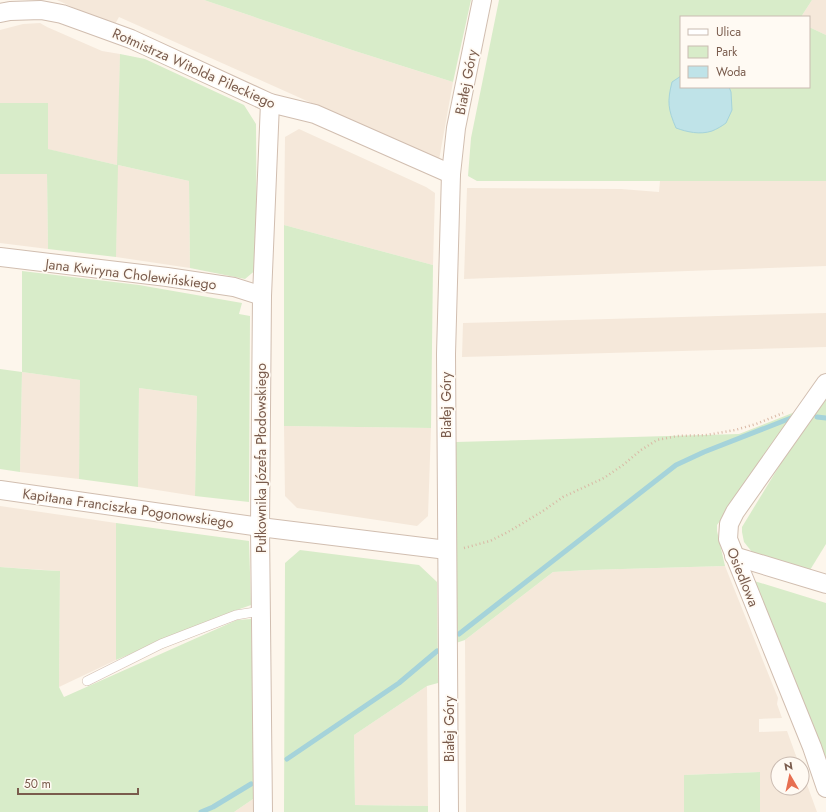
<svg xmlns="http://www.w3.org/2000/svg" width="826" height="812" viewBox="0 0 826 812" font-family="Jost,sans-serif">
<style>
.residential{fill:#f5e8da}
.green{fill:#d8ecc9}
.water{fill:#bfe3e8;stroke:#a5d3da}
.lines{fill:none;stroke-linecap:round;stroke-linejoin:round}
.stream{stroke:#a5d3da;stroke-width:5}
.service-casing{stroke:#d1beb0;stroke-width:10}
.minor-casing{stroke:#d1beb0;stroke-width:20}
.path{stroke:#d9b8a5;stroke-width:2.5;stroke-dasharray:1 3;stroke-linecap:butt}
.service{stroke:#fff;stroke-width:9}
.minor{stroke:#fff;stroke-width:18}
.labels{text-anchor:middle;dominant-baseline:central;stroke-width:3.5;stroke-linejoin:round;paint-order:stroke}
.street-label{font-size:14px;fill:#7a5c4d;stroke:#fffaf3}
</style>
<rect width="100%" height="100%" fill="#fdf6ec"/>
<!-- residential -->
<g class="residential">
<polygon points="57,0 204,0 355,51 453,82 439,160 119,17 114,26"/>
<polygon points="812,0 826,0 826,35 809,27 809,17 801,17"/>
<polygon points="40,23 47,27 102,51 120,54 118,165 189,181 190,268 116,257 117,165 47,149 48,103 0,103 0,30 23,24"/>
<polygon points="299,129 426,187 435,193 433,265 284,225 285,137"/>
<polygon points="0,174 47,174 48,249 0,243"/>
<polygon points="660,181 826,181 826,266 464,279 467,188 621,189 659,192"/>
<polygon points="826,313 826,347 462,357 463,323"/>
<polygon points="22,372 81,380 79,479 20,472"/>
<polygon points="139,388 197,396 195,496 138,487"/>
<polygon points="284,426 431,428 428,516 417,526 297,508 285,496"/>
<polygon points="0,506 116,523 116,660 59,687 60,571 0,567"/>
<polygon points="725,566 778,698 777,704 782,718 759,719 759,732 787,731 799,764 778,764 778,788 802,788 802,771 817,812 760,812 760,772 684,775 684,812 466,812 465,640 553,572 588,570"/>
<polygon points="427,686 428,806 355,805 354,735"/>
<polygon points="256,797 256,812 234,812"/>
</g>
<!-- green -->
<g class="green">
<polygon points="204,0 471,0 453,82 355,51"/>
<polygon points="499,0 812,0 801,17 681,17 681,87 809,87 809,27 826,35 826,181 477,181 468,176 471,138"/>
<polygon points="120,54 145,59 244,105 256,124 257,269 245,279 190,268 189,181 118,165 116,257 48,249 47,174 0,174 0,103 48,103 48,149 117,165"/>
<polygon points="284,225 433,265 431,428 284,426"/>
<polygon points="22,271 139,285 242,303 239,314 250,316 249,502 195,496 197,396 139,388 138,487 79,479 80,380 22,372 20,472 0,469 0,369 22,372"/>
<polygon points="826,395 826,544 810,570 752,552 744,542 742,532 742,527 806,422"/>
<polygon points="800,410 717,525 717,531 725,566 588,570 553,572 465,640 456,643 456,442 739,434"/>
<polygon points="116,523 249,541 251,605 223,615 116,660"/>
<polygon points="300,550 419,565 437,582 438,683 427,686 354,735 355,805 428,806 428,812 284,812 285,563"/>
<polygon points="0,567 41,570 60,571 59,687 64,697 237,620 251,619 256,797 234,812 0,812"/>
<polygon points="751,580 826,603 826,760"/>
<polygon points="760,772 760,812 684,812 684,775"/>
</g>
<!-- water -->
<path class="water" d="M681 76V87H729L731 92 732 110 726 123C722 126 717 129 712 131 700 135 687 132 676 128 668 109 667 102 672 82Z"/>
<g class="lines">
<!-- stream -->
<g class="stream">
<polyline points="817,417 826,418"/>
<polyline points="459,634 676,465 704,452 791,418"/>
<polyline points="287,759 399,683 437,651"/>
<polyline points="201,812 213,807 251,784"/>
</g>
<defs>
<polyline id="service" points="87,681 161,644 236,615 261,611"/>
<g id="minor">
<polyline points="0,13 10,11 41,10 62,14 131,39 270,103 315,114 451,174"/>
<polyline points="0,257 167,277 234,287 262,296"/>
<polyline points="826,383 735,512 729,524 728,539 812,747 826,788"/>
<polyline points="0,490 260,527 447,550"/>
<polyline points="734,556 826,584"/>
<polyline points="263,812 260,527 262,296 270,103"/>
<polyline points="449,812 446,354 451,174 456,128 482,0"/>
</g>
</defs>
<!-- service casing -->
<use href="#service" class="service-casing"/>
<!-- minor casing -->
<use href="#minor" class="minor-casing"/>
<!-- path -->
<polyline class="path" points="464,548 490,541 508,532 543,511 563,497 604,478 623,465 641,450 657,440 677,436 707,435 735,430 756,424 783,413"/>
<!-- service -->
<use href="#service" class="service"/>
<!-- minor -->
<use href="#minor" class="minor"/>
</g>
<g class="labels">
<!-- street labels -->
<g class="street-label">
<text transform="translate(194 68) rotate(24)">Rotmistrza Witolda Pileckiego</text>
<text transform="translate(466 82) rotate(-79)">Białej Góry</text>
<text transform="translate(131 274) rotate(7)">Jana Kwiryna Cholewińskiego</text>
<text transform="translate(446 405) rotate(-90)">Białej Góry</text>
<text transform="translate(261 458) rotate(-90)">Pułkownika Józefa Płodowskiego</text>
<text transform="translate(128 508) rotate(8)">Kapitana Franciszka Pogonowskiego</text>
<text transform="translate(743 577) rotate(68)">Osiedlowa</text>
<text transform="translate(449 729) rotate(-90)">Białej Góry</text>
</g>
</g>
<!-- legend -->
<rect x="680" y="16" width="130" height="72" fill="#fffaf3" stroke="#cabbb1"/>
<rect x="688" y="29" width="20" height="6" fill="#ffffff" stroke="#cabbb1"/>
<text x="716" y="36" font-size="12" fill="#7a5c4d">Ulica</text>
<rect x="688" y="46" width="20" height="12" fill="#d8ecc9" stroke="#cabbb1"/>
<text x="716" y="56" font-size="12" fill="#7a5c4d">Park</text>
<rect x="688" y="66" width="20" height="12" fill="#bfe3e8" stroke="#cabbb1"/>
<text x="716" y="76" font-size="12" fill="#7a5c4d">Woda</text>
<!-- north arrow -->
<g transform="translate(790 776) rotate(351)"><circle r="19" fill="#fffaf3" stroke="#cabbb1"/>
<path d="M0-3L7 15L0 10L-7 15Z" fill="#e76f51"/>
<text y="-6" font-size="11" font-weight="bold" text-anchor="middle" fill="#7a5c4d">N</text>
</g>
<!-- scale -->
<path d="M18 788v6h120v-6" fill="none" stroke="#7a5c4d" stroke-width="2"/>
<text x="24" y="788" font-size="12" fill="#7a5c4d" stroke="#fffaf3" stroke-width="3" paint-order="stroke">50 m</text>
</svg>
